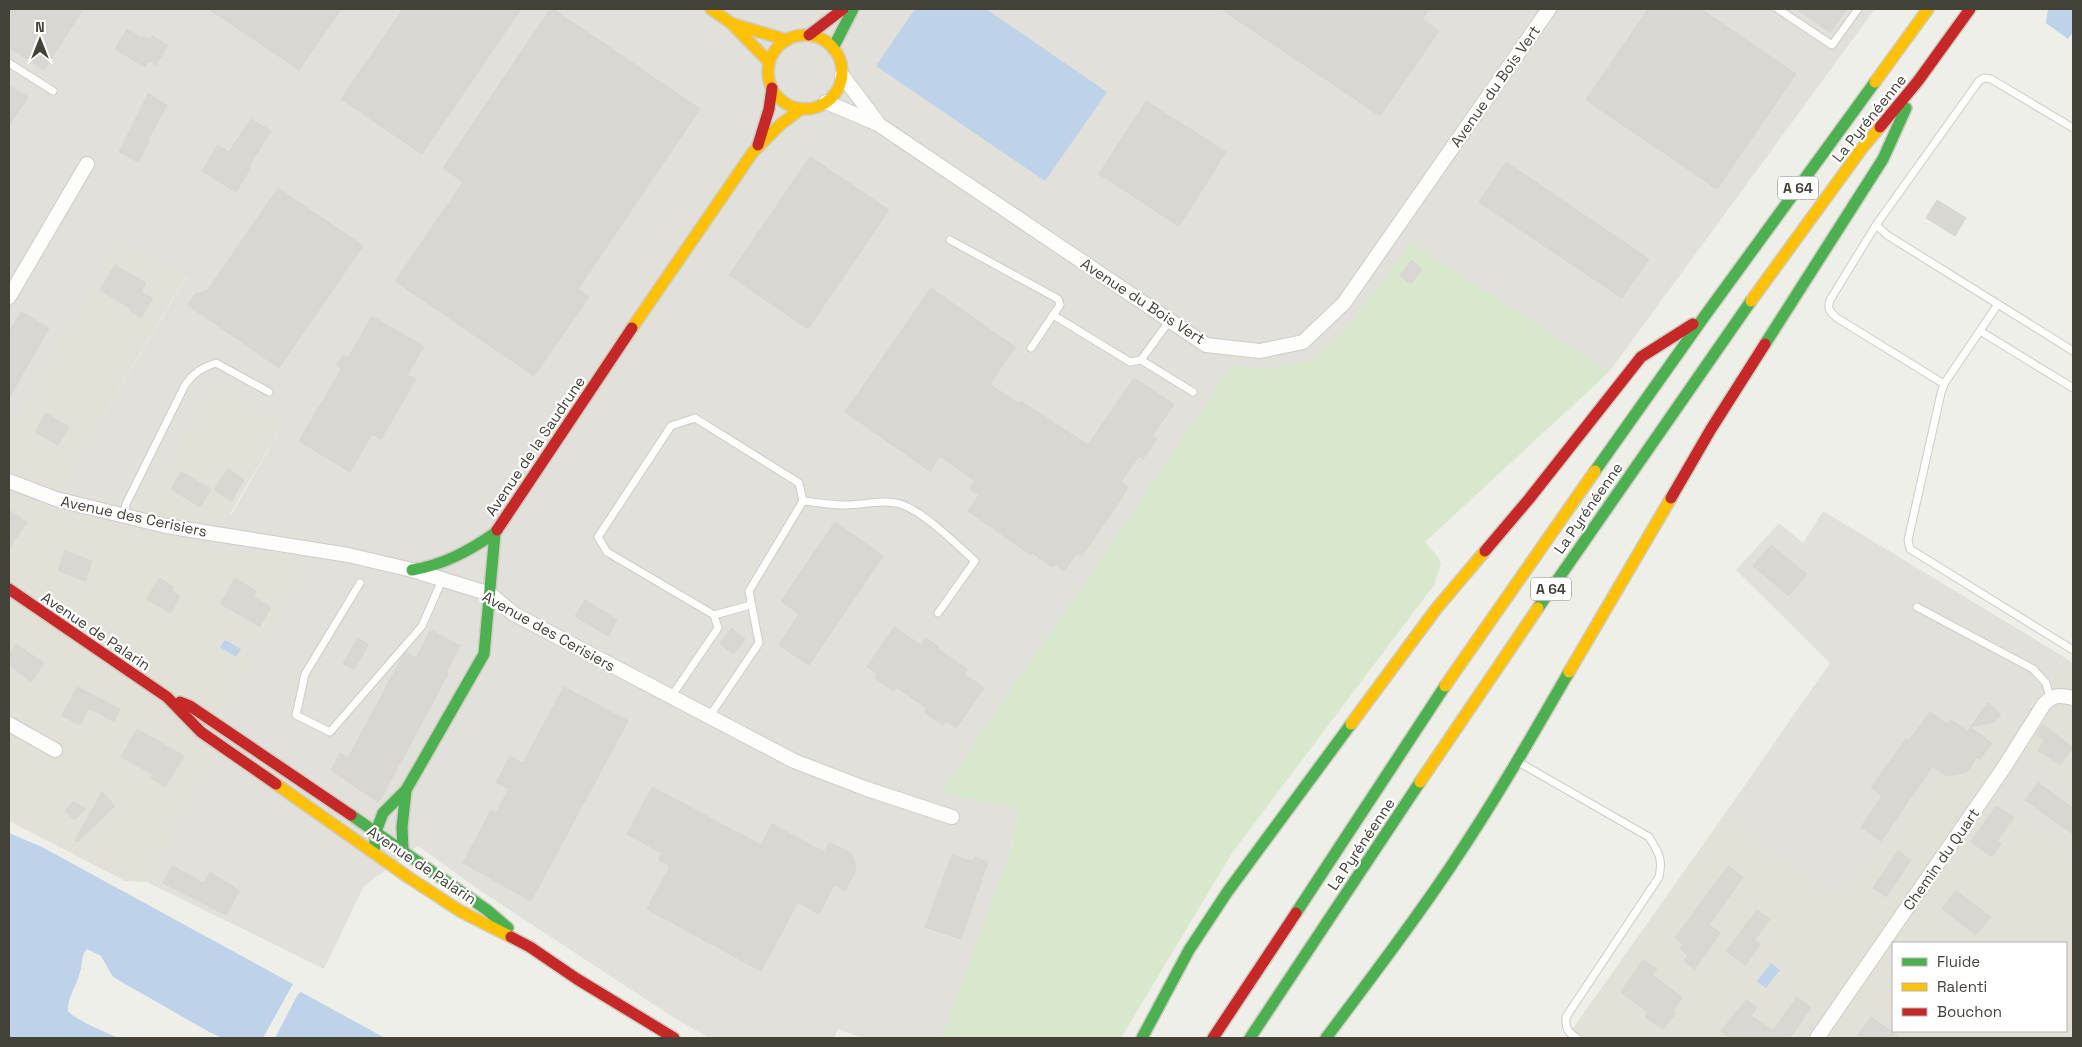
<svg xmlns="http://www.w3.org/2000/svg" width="2082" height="1047" viewBox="0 0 2082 1047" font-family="'Space Grotesk',sans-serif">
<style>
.residential{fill:#e3e1d7;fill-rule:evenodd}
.industrial{fill:#e2e0db}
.green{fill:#d8e8cc}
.water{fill:#bed2e9}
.building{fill:#d8d7d2;stroke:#d7d6d0}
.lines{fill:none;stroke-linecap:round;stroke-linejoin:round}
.lane-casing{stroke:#cdccc7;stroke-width:9}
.street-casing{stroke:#cdccc7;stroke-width:16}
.fast-casing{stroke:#ceccc1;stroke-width:14}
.slow-casing{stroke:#ceccc1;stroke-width:14}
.jam-casing{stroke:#ceccc1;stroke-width:14}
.lane{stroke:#fdfdfc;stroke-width:7}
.street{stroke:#fdfdfc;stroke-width:14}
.fast{stroke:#4caf50;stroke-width:11}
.slow{stroke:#ffc107;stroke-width:11}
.jam{stroke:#c62828;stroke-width:11}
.labels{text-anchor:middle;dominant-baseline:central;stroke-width:4.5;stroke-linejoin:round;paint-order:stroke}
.shield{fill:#fff;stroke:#7c7a73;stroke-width:1}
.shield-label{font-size:14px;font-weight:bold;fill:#444137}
.street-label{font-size:15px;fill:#444137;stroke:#fff}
</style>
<rect width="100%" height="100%" fill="#efefea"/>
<!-- residential -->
<g class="residential">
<polygon points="119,240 187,275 62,485 109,501 141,507 215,382 283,424 230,514 310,562 222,713 216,759 147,882 125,881 9,821 9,428"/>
<path d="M2064 657 2073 663V790L2021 755 1994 794 2073 853V1038H1566L1724 815 1831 891 1885 845 1989 699 2018 733ZM1893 943H2066V1031H1893Z"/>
</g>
<!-- industrial -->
<g class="industrial">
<polygon points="9,9 1875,9 1609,372 1411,243 1347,328 1315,359 1266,370 1233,365 942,792 1019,810 1011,849 942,1038 862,1038 838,1029 834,1038 709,1038 668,1014 472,885 418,846 364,886 324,969 147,882 216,759 222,713 309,562 213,547 283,424 215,382 141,507 109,501 62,485 187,276 119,240 9,428"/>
<polygon points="1823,511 2064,657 2018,733 1988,700 1885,845 1831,891 1724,815 1830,663 1736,570 1779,523 1803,543"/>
<polygon points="2021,754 2073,790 2073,853 1994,795"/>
</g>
<!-- green -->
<polygon class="green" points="1411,243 1609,372 1425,542 1438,557 1441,565 1434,585 1232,853 1121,1038 942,1038 1011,849 1019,810 942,792 1233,365 1266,370 1315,359 1347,328"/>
<!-- water -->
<g class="water">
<polygon points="915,9 986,9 1107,92 1045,181 876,66"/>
<polygon points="2048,9 2073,9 2073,32 2068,39 2046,23"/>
<polygon points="225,640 241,649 236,657 220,647"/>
<path d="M9 833 42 847 293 984 263 1038H223L211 1033 113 977 101 956 87 949C80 957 83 963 80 972 77 985 67 998 68 1011 75 1020 106 1032 118 1038H9Z"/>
<polygon points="1771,963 1780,970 1766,988 1757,981"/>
<polygon points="301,992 385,1038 275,1038 298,994"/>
</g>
<!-- building -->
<g class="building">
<polygon points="9,9 83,9 44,70 9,47"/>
<polygon points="209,9 341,9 299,70"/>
<polygon points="403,9 521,9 422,154 341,99"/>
<polygon points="550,9 553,9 700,109 578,289 589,297 534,376 395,281 463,182 443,168"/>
<polygon points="1221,9 1429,9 1422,19 1439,31 1380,116"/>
<polygon points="1648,9 1701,9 1796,74 1717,189 1586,100"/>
<polygon points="1796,9 1847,9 1830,32"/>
<polygon points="127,29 142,38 144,36 150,40 152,36 168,45 156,65 149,61 145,67 115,49"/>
<polygon points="9,86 28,97 9,126"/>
<polygon points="148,94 167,105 147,141 149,142 138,162 119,152"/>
<polygon points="1146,101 1226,152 1179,226 1099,174"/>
<polygon points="251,119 271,131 250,164 251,167 236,192 202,171 218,145 229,152"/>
<polygon points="810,157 889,210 808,329 729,275"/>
<polygon points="1506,162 1649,259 1622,298 1479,202"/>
<polygon points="278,188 363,246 279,368 188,305 195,294 207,291"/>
<polygon points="1937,200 1966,218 1955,236 1926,218"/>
<polygon points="1411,260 1422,269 1411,284 1400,276"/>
<polygon points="115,265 146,283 141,292 153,298 141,318 130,311 131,309 100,290"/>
<polygon points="931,288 1015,347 990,384 1019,404 1021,401 1088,445 1134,378 1174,404 1152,436 1157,439 1143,459 1139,456 1121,482 1128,487 1121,499 1082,556 1077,553 1064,571 1055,564 1052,567 1032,553 1031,555 968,511 979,495 969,489 975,481 940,456 930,471 845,412"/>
<polygon points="21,312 49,328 9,398 9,333"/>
<polygon points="372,316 424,347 407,375 416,379 381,439 372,434 350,472 299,441 342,368 337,365 343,355 348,358"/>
<polygon points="46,413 69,427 58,445 35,432"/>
<polygon points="228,468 244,480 231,501 214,490"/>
<polygon points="181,472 211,489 200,507 171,489"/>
<polygon points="9,510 27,522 9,548"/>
<polygon points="835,522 883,556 809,665 779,645 799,614 781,601"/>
<polygon points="1771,545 1807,574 1789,596 1753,566"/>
<polygon points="65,551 92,561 85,581 58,570"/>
<polygon points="159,578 174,587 172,591 180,596 171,613 147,599"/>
<polygon points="235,578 256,591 254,597 271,607 260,626 220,604"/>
<polygon points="585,600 617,620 608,636 575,616"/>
<polygon points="894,627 921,645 926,638 939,647 938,649 967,669 964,674 984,688 956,728 946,721 943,725 924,712 927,708 896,687 894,691 875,678 877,674 867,667"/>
<polygon points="731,628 745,639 734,654 720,644"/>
<polygon points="431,630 460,646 446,673 448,674 382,797 378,802 331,770 340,753 348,758 403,656 406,652 416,658"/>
<polygon points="358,638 368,645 354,670 343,664"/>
<polygon points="16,644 44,663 31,682 9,665 9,654"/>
<polygon points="77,687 120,709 114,721 89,708 80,725 62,716"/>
<polygon points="564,687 628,721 531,901 463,863 491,810 496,813 509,789 496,782 510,756 523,763"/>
<polygon points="1988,702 2001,715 1994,722 1970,727"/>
<polygon points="1930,712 1948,724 1951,720 1968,731 1970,727 1992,743 1980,759 1977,757 1967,772 1947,776 1932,767 1881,841 1861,827 1882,796 1871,787 1906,739 1909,741"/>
<polygon points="2043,724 2073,748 2060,765 2038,750 2045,740 2036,734"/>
<polygon points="137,729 184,756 165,787 151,778 153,774 121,757"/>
<polygon points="2038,783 2073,808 2073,834 2025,800"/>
<polygon points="652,787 761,845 772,824 824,852 830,842 852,854 856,870 845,891 834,885 819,914 798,902 761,971 647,909 670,866 659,860 662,853 627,834"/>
<polygon points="102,792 115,806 77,842 75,840"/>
<polygon points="73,802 86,809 74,820 65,810"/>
<polygon points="1996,806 2014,817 1997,841 2001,844 1992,857 1971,842"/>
<polygon points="1898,851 1911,860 1886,897 1873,888"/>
<polygon points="952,855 967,860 974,861 975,857 988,862 961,939 925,927"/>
<polygon points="172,866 204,883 210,872 239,891 226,915 163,883"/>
<polygon points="1728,866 1743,877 1709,925 1720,933 1695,969 1684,961 1688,955 1680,949 1683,944 1675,938"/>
<polygon points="1956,891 1991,917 1976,935 1942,909"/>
<polygon points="1757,910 1770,919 1754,941 1760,944 1746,965 1726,951"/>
<polygon points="1643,960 1657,969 1652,975 1682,997 1673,1011 1676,1013 1663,1029 1645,1017 1648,1012 1621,992"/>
<polygon points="1797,997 1811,1008 1790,1038 1731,1038 1721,1031 1746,1000 1757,1007 1751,1016 1773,1030"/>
<polygon points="1871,1017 1901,1038 1856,1038"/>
</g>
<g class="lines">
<defs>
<g id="lane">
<polyline points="1778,9 1832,45 1858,9"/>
<polyline points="9,63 53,91"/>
<polyline points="1876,225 1887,235 2073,351"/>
<polyline points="950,240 1058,299 1060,305 1053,315 1130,362 1141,360"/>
<polyline points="1998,304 1944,384 1941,393 1908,540 1910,549 2073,650"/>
<polyline points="1170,320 1141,360 1193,392"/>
<polyline points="1980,331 2073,388"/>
<polyline points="1031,348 1053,315"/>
<path d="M1944 384 1837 318C1830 312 1827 309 1830 300L1876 225 1979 81 1984 78 1991 79 2073 128"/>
<path d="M803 501C816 502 829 505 842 505 861 506 883 498 903 505 925 513 957 545 975 561L938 613"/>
<path d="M124 516 126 504 185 385C194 373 201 368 216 363L269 392"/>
<polyline points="360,583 305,674 296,715 330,732 422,626 442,580"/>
<polyline points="1917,607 2033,669 2046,683 2050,698"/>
<polyline points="714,615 751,605"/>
<polyline points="671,697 718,628 714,615 607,552 598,537 671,426 695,418 799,483 803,501 749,591 759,643 709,717"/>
<path d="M1520 763 1649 837C1659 853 1663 859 1659 877L1566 1017C1565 1028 1568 1033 1577 1038"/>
</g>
<g id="street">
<polyline points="842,75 878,123"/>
<polyline points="826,102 878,124 1206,345 1260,351 1303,342 1344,303 1549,9"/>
<polyline points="9,297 87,164"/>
<polyline points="9,481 56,499 166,526 348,555 412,570 490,594 514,614 794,761 867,789 952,817"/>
<polyline points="9,724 55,750"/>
<path d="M1817 1038 2003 769 2044 704C2054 694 2061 695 2073 698"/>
</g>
<g id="fast">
<polyline points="833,48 853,9"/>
<polyline points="1765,344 1883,159 1906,108"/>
<polyline points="1595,471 1704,317 1875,82"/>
<path d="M412 570C443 565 469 551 495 533"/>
<polyline points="1538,608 1751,301"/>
<polyline points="351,815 487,910 508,928"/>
<polyline points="403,850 402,827 406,790"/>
<polyline points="374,852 376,831 383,813 406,790 484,654 495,533 497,530"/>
<polyline points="1296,913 1445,686"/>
<polyline points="1142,1038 1189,950 1228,891 1351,724"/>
<polyline points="1250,1038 1420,782"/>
<path d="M1326 1038C1370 979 1415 921 1455 860 1496 799 1532 736 1569 672"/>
</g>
<g id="slow">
<polyline points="711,9 731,23 769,62"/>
<polyline points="733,24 787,40"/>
<circle cx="805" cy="72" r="37"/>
<polyline points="1875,82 1928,9"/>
<polyline points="1751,301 1863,147 1880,127"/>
<polyline points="632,328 753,152 781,124 801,109"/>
<polyline points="1569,672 1671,498"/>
<polyline points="1445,686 1595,471"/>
<polyline points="1351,724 1436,609 1485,551"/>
<polyline points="1420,782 1538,608"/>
<polyline points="276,784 408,877 460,911 511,937"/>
</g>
<g id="jam">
<polyline points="809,35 843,9"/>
<polyline points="1880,127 1918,81 1970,9"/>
<polyline points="758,145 769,109 772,88"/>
<polyline points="1671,498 1711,429 1765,344"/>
<polyline points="497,530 632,328"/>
<polyline points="1485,551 1529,499 1641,357 1693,324"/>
<polyline points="9,589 167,697 201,732 276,784"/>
<polyline points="180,702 190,706 351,815"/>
<polyline points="511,937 530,947 577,979 674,1038"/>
<polyline points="1213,1038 1296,913"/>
</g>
</defs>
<!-- lane casing -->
<use href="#lane" class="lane-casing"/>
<!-- street casing -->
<use href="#street" class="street-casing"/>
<!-- fast casing -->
<use href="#fast" class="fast-casing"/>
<!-- slow casing -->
<use href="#slow" class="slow-casing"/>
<!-- jam casing -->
<use href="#jam" class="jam-casing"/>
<!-- lane -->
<use href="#lane" class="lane"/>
<!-- street -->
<use href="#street" class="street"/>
<!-- fast -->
<use href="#fast" class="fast"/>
<!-- slow -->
<use href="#slow" class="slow"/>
<!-- jam -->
<use href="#jam" class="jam"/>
</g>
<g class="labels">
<!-- shield labels -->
<g class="shield">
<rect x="1778" y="176.5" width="40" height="23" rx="4"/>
<rect x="1531" y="577.5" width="40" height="23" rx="4"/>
</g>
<g class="shield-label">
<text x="1798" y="188">A 64</text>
<text x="1551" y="589">A 64</text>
</g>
<!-- street labels -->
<g class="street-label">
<text transform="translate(1495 86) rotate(-55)">Avenue du Bois Vert</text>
<text transform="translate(1869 118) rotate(-51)">La Pyrénéenne</text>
<text transform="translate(1143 301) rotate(33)">Avenue du Bois Vert</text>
<text transform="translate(535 446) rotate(-56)">Avenue de la Saudrune</text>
<text transform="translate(1588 508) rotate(-55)">La Pyrénéenne</text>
<text transform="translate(134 516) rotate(12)">Avenue des Cerisiers</text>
<text transform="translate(96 631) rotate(34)">Avenue de Palarin</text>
<text transform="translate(549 631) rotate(29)">Avenue des Cerisiers</text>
<text transform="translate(1361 844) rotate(-56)">La Pyrénéenne</text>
<text transform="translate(1941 859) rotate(-55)">Chemin du Quart</text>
<text transform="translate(422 865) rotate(34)">Avenue de Palarin</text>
</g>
</g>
<!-- border -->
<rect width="2082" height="1047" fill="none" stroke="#444137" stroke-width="20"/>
<!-- legend -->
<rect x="1892" y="942" width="175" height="90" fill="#ffffff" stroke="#b4b3af"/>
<rect x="1902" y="958" width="25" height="8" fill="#4caf50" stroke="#b4b3af"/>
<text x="1937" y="967" font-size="15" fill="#444137">Fluide</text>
<rect x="1902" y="983" width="25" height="8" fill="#ffc107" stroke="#b4b3af"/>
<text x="1937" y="992" font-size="15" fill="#444137">Ralenti</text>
<rect x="1902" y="1008" width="25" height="8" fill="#c62828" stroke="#b4b3af"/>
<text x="1937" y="1017" font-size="15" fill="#444137">Bouchon</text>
<!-- north arrow -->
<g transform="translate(40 40)" stroke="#ffffff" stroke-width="4" paint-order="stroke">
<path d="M0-4L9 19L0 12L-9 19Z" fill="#444137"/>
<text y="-8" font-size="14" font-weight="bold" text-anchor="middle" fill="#444137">N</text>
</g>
</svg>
